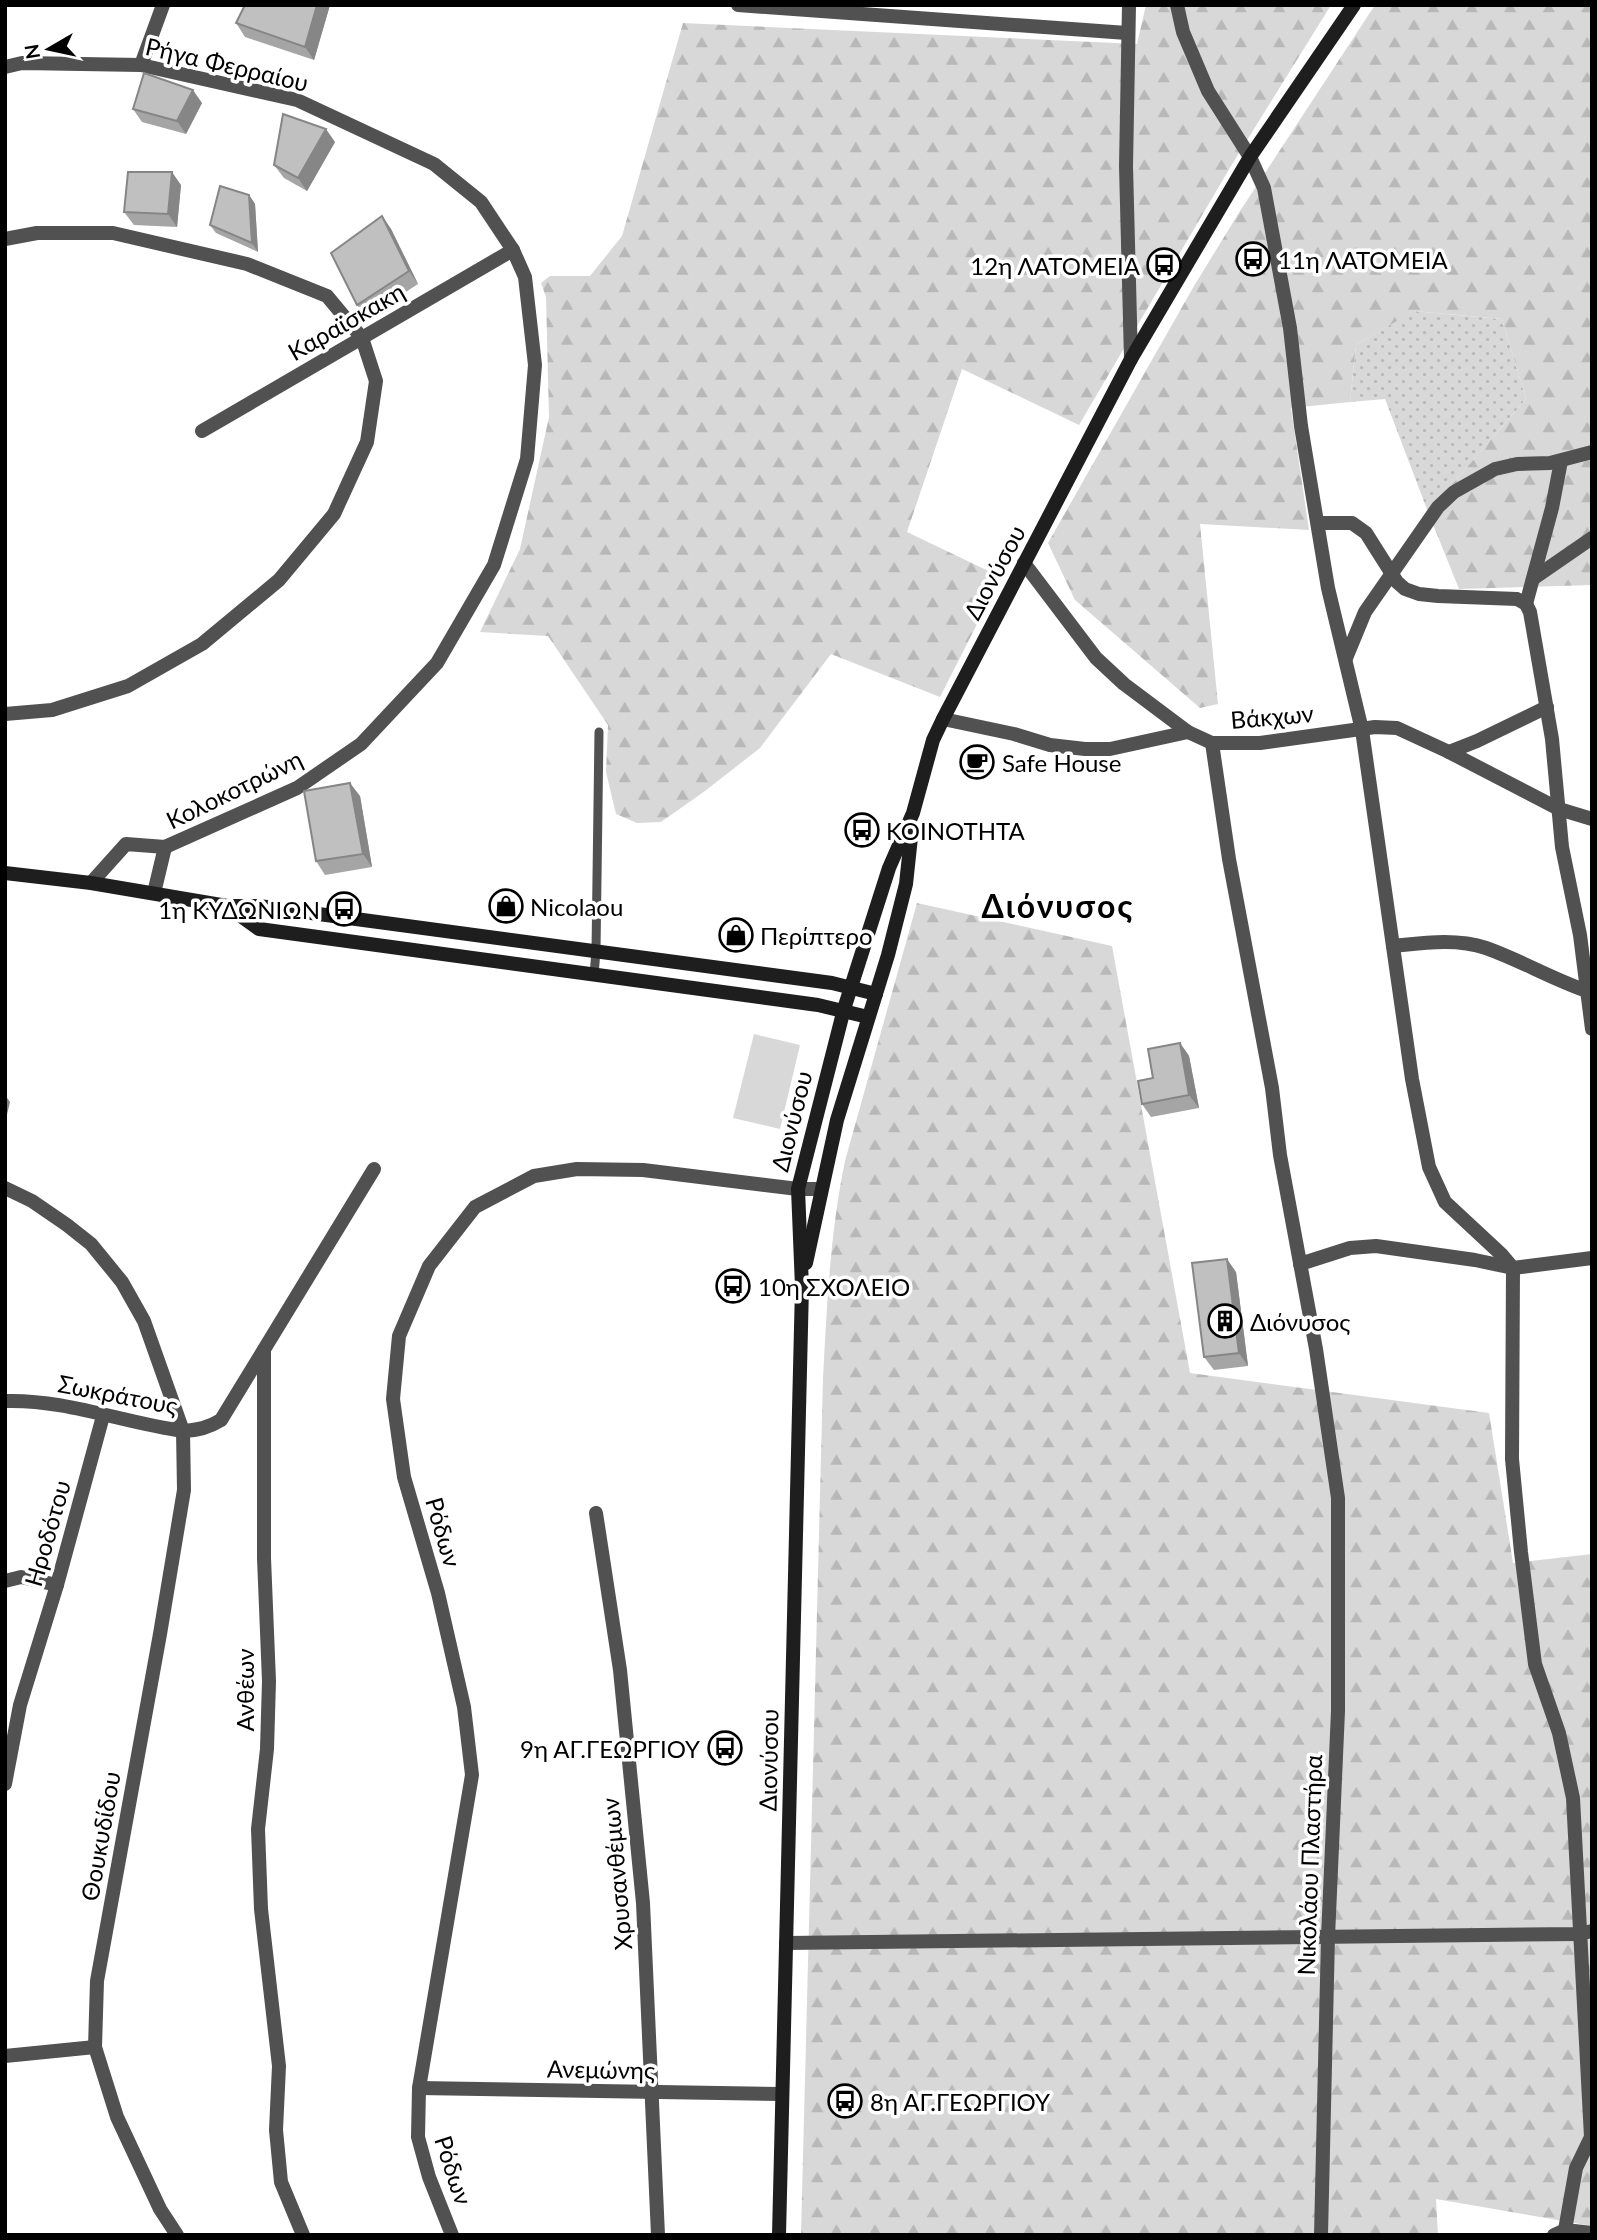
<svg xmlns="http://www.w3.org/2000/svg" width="1597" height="2240" viewBox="0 0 1597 2240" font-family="Lato,sans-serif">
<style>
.grass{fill:url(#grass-dots)}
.forest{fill:url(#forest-firs)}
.garden{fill:#d8d8d8}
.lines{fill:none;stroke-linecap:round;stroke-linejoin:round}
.lane{stroke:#515151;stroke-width:9}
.street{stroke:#515151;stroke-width:14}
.secondary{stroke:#1e1e1e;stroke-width:14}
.wall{fill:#a5a5a5}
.shaded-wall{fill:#868686}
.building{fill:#c0c0c0;stroke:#868686;stroke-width:2}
.labels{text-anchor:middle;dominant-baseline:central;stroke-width:7;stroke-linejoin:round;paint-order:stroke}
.street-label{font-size:24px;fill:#000;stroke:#fff}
.poi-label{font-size:24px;fill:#000;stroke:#fff;text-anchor:start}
.district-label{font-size:32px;font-weight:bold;letter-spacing:2px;fill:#000;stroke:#fff}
</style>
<defs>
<pattern id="grass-dots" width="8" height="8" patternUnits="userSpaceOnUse" patternTransform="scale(1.75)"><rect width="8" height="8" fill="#d8d8d8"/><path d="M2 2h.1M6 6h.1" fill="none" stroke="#b8b8b8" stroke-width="1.8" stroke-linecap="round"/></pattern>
<pattern id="forest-firs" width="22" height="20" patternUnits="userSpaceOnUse" patternTransform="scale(1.75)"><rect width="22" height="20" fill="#d8d8d8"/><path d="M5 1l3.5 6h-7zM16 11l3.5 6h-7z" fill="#b8b8b8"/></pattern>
</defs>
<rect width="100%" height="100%" fill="#fff"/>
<!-- grass -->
<polygon class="grass" points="1413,311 1502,319 1526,399 1428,512 1385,399 1350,402 1356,345"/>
<!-- forest -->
<g class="forest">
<polygon points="1146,5 1331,5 1231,166 1079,425 962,369 907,532 1001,577 940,697 831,654 760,748 705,791 661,822 637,823 616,814 606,772 608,725 548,636 480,632 520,549 549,417 546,297 541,283 550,276 590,276 622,236 683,23 1137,44"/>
<polygon points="1375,5 1592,5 1592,585 1459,589 1428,512 1526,399 1502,319 1414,311 1356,345 1350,402 1291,408 1309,530 1200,524 1218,704 1200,708 1075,600 1048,543 1194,286 1240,211"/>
<path d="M917 903 1112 946 1190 1373 1489 1413 1513 1563 1592 1554V2226L1436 2199 1438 2235H801L823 1378C827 1305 830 1233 845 1161Z"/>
</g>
<!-- garden -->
<polygon class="garden" points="754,1034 800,1045 780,1129 733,1118"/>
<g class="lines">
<!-- lane -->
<polyline class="lane" points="594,975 596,951 599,732"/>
<!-- street -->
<g class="street">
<polyline points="738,5 1127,33"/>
<polyline points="1129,5 1126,166 1131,359"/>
<polyline points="1177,5 1183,32 1208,91 1250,157 1264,188 1290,328 1301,426 1328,588 1362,730 1412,1079 1429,1167 1445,1202 1502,1255 1513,1268 1512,1459 1521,1552 1535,1664 1559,1733 1573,1798 1591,2137 1576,2168 1565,2230"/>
<polyline points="141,65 163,5"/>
<polyline points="5,67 22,63 141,65 297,100 434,164 481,202 513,250 525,277 535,365 527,459 494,565 437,663 361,744 297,788 165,847 126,844 91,883"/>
<polyline points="5,239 37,233 113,233 247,264 327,296 362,338 376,381 367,442 334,514 279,580 202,644 128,686 52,710 5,714"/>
<polyline points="202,431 513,250"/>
<polyline points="1319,523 1352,523 1366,533 1397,582 1405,589 1419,594 1438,596 1517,599 1526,604 1530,612 1552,739 1562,847 1580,935 1592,1029"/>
<polyline points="1024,563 1096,658 1124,684 1188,732 1212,743 1260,743 1375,727 1397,728 1449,752 1559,809 1592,819"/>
<polyline points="1534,578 1592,538"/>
<polyline points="1526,604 1552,508 1561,461"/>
<polyline points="1346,658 1365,612 1438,507 1454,492 1495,469 1517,464 1550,463 1592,452"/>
<polyline points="943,719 1014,734 1050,745 1085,749 1110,749 1188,732"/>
<polyline points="1212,743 1229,859 1272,1088 1280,1155 1316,1349 1338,1498 1338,1711 1328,1937 1321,2235"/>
<polyline points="1449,752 1477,741 1547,707"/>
<polyline points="154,893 165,847"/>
<path d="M1393 946C1423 943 1456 938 1486 948 1520 960 1552 979 1587 991"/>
<polyline points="5,1188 32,1201 67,1225 91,1244 122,1282 144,1321 183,1431 184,1490 160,1634 97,1981 95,2047 117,2117 160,2209 177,2235"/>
<polyline points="1300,1264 1350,1248 1376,1246 1475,1260 1513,1268 1592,1258"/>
<polyline points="264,1350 264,1558 269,1681 267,1749 258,1829 261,1909 279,2066 276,2130 281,2182 303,2235"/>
<path d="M5 1401C65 1399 124 1423 183 1431 198 1430 208 1428 221 1420L374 1169"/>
<polyline points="596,1513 620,1670 643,1903 658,2235"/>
<polyline points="5,1581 21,1577 57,1585"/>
<polyline points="5,1784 20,1705 57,1585 103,1416"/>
<polyline points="786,1943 1579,1934 1592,1931"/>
<polyline points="5,2056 95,2047"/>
<polyline points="419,2088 782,2094"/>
<polyline points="452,2235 429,2177 418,2137 419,2088 472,1775 464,1707 438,1593 404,1477 393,1399 399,1336 429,1266 475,1207 534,1176 577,1169 643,1170 798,1189 821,1189"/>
<polyline points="1554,2235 1565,2230 1592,2233"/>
</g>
<!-- secondary -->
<g class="secondary">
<polyline points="5,873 91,883 227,906 259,906 832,983 876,994"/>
<polyline points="227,906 259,929 818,1005 868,1017"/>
<polyline points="806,1263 837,1120 888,955 906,884 912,828"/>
<polyline points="779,2235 802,1287 798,1189 844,1009 889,868 913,813 933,740 943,719 1131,359 1250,157 1354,5"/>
</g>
</g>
<!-- wall -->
<g class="wall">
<polygon points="330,5 314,60 245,37 236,23"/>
<polygon points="202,103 186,134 142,122 133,109"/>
<polygon points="335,142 307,191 284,178 274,165"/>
<polygon points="181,185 177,227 134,225 124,212"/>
<polygon points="249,195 255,204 258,252 216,233 210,225"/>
<polygon points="382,216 391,229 418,284 366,318 357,305"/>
<polygon points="360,796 372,867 325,875 316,861"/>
<polygon points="1180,1043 1189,1056 1199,1108 1151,1117 1142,1104 1153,1078"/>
<polygon points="1236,1272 1248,1366 1214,1370 1204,1357"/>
</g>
<!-- shaded-wall -->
<g class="shaded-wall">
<polygon points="317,5 330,5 314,60 305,47"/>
<polygon points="193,90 202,103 186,134 177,121"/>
<polygon points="326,129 335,142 307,191 298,178"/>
<polygon points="172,172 181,185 177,227 168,214"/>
<polygon points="249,195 255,204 258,252 252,243"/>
<polygon points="382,216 391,229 418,284 409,271"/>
<polygon points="350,783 360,796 372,867 363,854"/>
<polygon points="1180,1043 1189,1056 1199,1108 1189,1095"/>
<polygon points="5,1095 10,1102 5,1123"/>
<polygon points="1227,1259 1236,1272 1248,1366 1239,1353"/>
</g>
<!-- building -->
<g class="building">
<polygon points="245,5 317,5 305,47 236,23"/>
<polygon points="144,73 193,90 177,121 133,109"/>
<polygon points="283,114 326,129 298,178 274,165"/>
<polygon points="128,172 172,172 168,214 124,212"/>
<polygon points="220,186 249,195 252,243 210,225"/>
<polygon points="382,216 409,271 357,305 331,253"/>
<polygon points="350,783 363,854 316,861 304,791"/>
<polygon points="1180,1043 1189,1095 1142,1104 1138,1081 1153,1078 1148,1049"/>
<polygon points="1227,1259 1239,1353 1204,1357 1192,1263"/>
</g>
<!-- icons -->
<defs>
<symbol id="bus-ring" viewBox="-11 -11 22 22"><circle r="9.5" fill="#fff" stroke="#000" stroke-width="1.5"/><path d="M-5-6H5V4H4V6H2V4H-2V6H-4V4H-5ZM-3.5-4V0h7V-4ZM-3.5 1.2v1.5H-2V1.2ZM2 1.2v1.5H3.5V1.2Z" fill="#000"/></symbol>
<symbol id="cafe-ring" viewBox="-11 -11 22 22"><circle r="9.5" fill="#fff" stroke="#000" stroke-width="1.5"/><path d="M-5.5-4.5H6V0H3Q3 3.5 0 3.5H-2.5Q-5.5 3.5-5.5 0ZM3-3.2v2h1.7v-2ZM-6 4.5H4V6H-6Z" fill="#000"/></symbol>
<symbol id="shop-ring" viewBox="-11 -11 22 22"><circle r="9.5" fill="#fff" stroke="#000" stroke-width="1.5"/><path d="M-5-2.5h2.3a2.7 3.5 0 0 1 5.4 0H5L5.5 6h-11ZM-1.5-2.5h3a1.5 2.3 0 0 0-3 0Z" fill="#000"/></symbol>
<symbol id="building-ring" viewBox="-11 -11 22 22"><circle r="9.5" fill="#fff" stroke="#000" stroke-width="1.5"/><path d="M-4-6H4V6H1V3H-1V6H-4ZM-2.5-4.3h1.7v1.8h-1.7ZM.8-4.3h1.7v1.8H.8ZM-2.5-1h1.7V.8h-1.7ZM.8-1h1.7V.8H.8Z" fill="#000"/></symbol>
</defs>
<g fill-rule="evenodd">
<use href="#bus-ring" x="1234" y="240" width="38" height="38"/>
<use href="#bus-ring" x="1145" y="246" width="38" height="38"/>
<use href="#cafe-ring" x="958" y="743" width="38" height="38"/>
<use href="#bus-ring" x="843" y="811" width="38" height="38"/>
<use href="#shop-ring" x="487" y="887" width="38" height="38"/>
<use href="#bus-ring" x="325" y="890" width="38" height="38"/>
<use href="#shop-ring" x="717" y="916" width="38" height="38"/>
<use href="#bus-ring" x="714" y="1267" width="38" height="38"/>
<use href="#building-ring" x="1206" y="1302" width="38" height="38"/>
<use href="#bus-ring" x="706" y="1729" width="38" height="38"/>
<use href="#bus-ring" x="826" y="2082" width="38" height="38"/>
</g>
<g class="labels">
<!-- street labels -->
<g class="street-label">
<text transform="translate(227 64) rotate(13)">Ρήγα Φερραίου</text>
<text transform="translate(346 321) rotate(-30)">Καραϊσκακη</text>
<text transform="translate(994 572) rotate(-62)">Διονύσου</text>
<text transform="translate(1272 716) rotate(-5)">Βάκχων</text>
<text transform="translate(234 789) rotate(-26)">Κολοκοτρώνη</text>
<text transform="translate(791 1121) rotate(-76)">Διονύσου</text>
<text transform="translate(118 1394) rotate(11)">Σωκράτους</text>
<text transform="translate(444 1532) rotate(74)">Ρόδων</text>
<text transform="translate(47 1533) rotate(-74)">Ηροδότου</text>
<text transform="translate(244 1690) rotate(-90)">Ανθέων</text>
<text transform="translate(768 1760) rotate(-89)">Διονύσου</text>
<text transform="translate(100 1836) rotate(-80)">Θουκυδίδου</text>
<text transform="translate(1309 1865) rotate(-88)">Νικολάου Πλαστήρα</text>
<text transform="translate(616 1874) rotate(-95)">Χρυσανθέμων</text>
<text transform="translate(601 2069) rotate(1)">Ανεμώνης</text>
<text transform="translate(454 2170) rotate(72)">Ρόδων</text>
</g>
<!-- poi labels -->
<g class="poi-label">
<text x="1278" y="259">11η ΛΑΤΟΜΕΙΑ</text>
<text x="1140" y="265" text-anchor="end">12η ΛΑΤΟΜΕΙΑ</text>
<text x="1002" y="762">Safe House</text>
<text x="886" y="830">ΚΟΙΝΟΤΗΤΑ</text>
<text x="530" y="906">Nicolaou</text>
<text x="320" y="909" text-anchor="end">1η ΚΥΔΩΝΙΩΝ</text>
<text x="760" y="935">Περίπτερο</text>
<text x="758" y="1286">10η ΣΧΟΛΕΙΟ</text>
<text x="1250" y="1321">Διόνυσος</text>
<text x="700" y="1748" text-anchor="end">9η ΑΓ.ΓΕΩΡΓΙΟΥ</text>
<text x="870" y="2101">8η ΑΓ.ΓΕΩΡΓΙΟΥ</text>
</g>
<!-- district labels -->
<g class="district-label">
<text x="1058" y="905">Διόνυσος</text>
</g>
</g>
<!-- border -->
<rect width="1597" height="2240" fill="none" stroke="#000000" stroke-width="14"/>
<!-- north arrow -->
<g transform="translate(49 49) rotate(261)" stroke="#ffffff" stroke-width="5" paint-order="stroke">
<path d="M0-5L12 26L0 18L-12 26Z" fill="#000000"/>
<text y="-10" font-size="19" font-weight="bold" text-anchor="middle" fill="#000000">N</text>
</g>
</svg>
